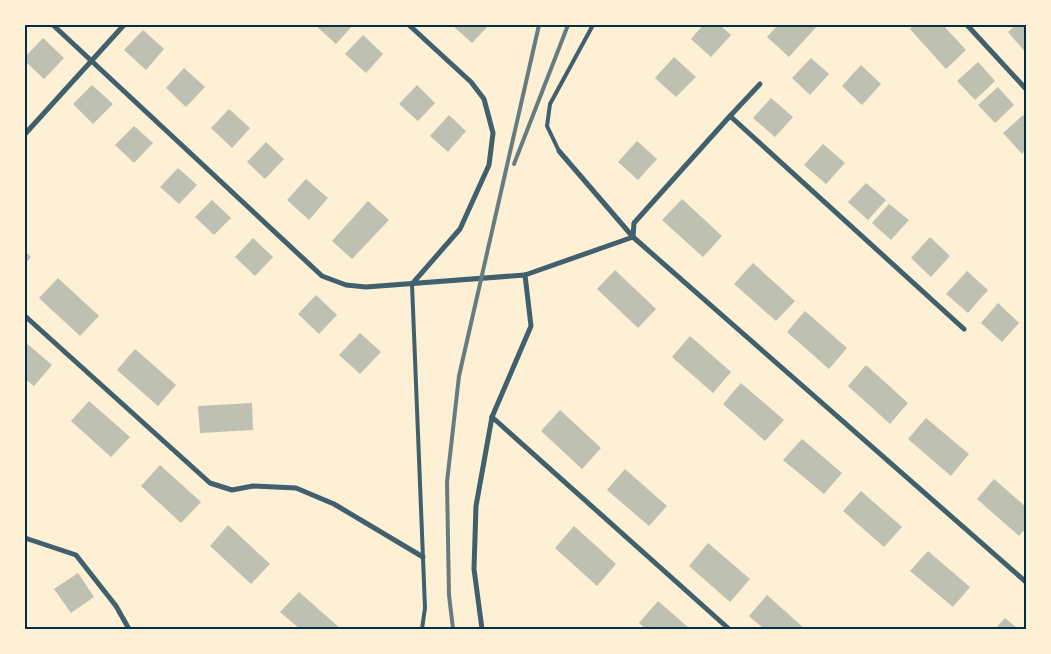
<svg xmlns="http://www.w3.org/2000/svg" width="1051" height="654" viewBox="0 0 1051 654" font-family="Mulish,sans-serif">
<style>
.building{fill:#bec0b2}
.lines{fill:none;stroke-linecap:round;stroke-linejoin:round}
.service{stroke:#3f606c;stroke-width:4}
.minor{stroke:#3f606c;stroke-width:5}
.rail{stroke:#657d81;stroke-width:4}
.neatline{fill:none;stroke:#003049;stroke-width:2}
</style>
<rect width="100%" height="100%" fill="#fdf0d5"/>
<!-- building -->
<g class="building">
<polygon points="315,25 353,25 336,44"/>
<polygon points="452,25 489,25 472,43"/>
<polygon points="703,25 720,25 731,35 711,57 691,39"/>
<polygon points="778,25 818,25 789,57 767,37"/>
<polygon points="914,25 943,25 966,50 946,69 910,29"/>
<polygon points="1016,25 1026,25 1026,53 1008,32"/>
<polygon points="143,30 164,49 146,70 124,50"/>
<polygon points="363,35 383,54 366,73 345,54"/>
<polygon points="43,38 64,58 44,79 25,61 25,57"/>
<polygon points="674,57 696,77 676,97 655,78"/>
<polygon points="811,58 829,74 810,95 792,78"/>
<polygon points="978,62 995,81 975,100 957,81"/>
<polygon points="861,65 881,84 862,105 842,86"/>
<polygon points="184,68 205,87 186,107 166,88"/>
<polygon points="92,85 113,104 93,124 73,104"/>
<polygon points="417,85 435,103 418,121 399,104"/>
<polygon points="998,87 1014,105 995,123 978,105"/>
<polygon points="771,98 793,117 775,137 753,118"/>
<polygon points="229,109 250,128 232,148 211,128"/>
<polygon points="449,115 466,131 448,152 430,136"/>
<polygon points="1023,115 1026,119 1026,149 1022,154 1003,133"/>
<polygon points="134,126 153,143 134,163 115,145"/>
<polygon points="637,141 657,159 638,180 618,162"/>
<polygon points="266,142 284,159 265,179 247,162"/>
<polygon points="823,144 845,163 826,184 804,165"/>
<polygon points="178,168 197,185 179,204 160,187"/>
<polygon points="306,179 328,198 309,220 287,200"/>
<polygon points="866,183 886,200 868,220 848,202"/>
<polygon points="682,199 722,236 703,257 662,220"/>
<polygon points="212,200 231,218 214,235 195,217"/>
<polygon points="368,201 389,220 352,259 332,241"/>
<polygon points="889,204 909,220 891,240 872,223"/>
<polygon points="930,237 950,256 931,277 911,258"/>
<polygon points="253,238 273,257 255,276 235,257"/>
<polygon points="25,251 31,257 25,264"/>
<polygon points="753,263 795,301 776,321 734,284"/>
<polygon points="615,270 656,309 638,328 597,289"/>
<polygon points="967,271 988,290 968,313 946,294"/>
<polygon points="58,278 99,316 80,336 39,298"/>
<polygon points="316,295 337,315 319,334 298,314"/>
<polygon points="998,303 1019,323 1002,342 981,323"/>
<polygon points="805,311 847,348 829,369 787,332"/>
<polygon points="360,333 381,352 360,374 339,355"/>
<polygon points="690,336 731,372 713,393 672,357"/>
<polygon points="25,342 52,365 34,386 25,379"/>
<polygon points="135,349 176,385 158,406 117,370"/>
<polygon points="866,365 908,403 890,424 848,386"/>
<polygon points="741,383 784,420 765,441 723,404"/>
<polygon points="89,401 130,437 111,457 71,421"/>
<polygon points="252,403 253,430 200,433 198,406"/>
<polygon points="560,410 601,448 582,469 541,431"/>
<polygon points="926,418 969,454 951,476 908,439"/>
<polygon points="802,439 842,473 824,494 783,460"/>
<polygon points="160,465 201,502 181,523 141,486"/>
<polygon points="625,469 667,506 649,526 607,490"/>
<polygon points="994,479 1026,507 1026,528 1019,536 977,499"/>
<polygon points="861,491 902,527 884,547 843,511"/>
<polygon points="228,525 270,564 251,584 210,546"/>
<polygon points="574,526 616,564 597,586 555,548"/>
<polygon points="708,543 750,579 730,602 689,566"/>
<polygon points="928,551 970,587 953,607 910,571"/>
<polygon points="78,573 94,597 71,613 54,589"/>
<polygon points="299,592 341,629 300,629 280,612"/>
<polygon points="767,595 805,629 764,629 749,616"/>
<polygon points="658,601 690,629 646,629 639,623"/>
<polygon points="1005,618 1018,629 995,629"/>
</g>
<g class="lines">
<!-- service -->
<g class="service">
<polyline points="559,151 547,126 550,104 593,25"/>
<polyline points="412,284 425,608 422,629"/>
</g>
<!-- minor -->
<g class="minor">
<polyline points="53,25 322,276 346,285 366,287 525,275 633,237 1026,582"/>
<polyline points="409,25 471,82 484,99 493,133 489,165 460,229 412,284"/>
<polyline points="967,25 1026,89"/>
<polyline points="730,116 760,84"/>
<polyline points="25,134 124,25"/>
<polyline points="559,151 633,237"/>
<polyline points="633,237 634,223 730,116 964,329"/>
<polyline points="25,316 210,483 232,490 253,486 296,488 334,504 423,557"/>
<polyline points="492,417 729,629"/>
<polyline points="25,538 76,555 116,606 129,629"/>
<polyline points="482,629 474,569 476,506 492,417 531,326 525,275"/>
</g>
<!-- rail -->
<g class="rail">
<polyline points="514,164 568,25"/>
<polyline points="453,629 449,595 447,482 459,376 539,25"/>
</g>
</g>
<!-- border -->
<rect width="1051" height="654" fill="none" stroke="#fdf0d5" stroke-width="52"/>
<rect x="26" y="26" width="999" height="602" class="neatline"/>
</svg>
